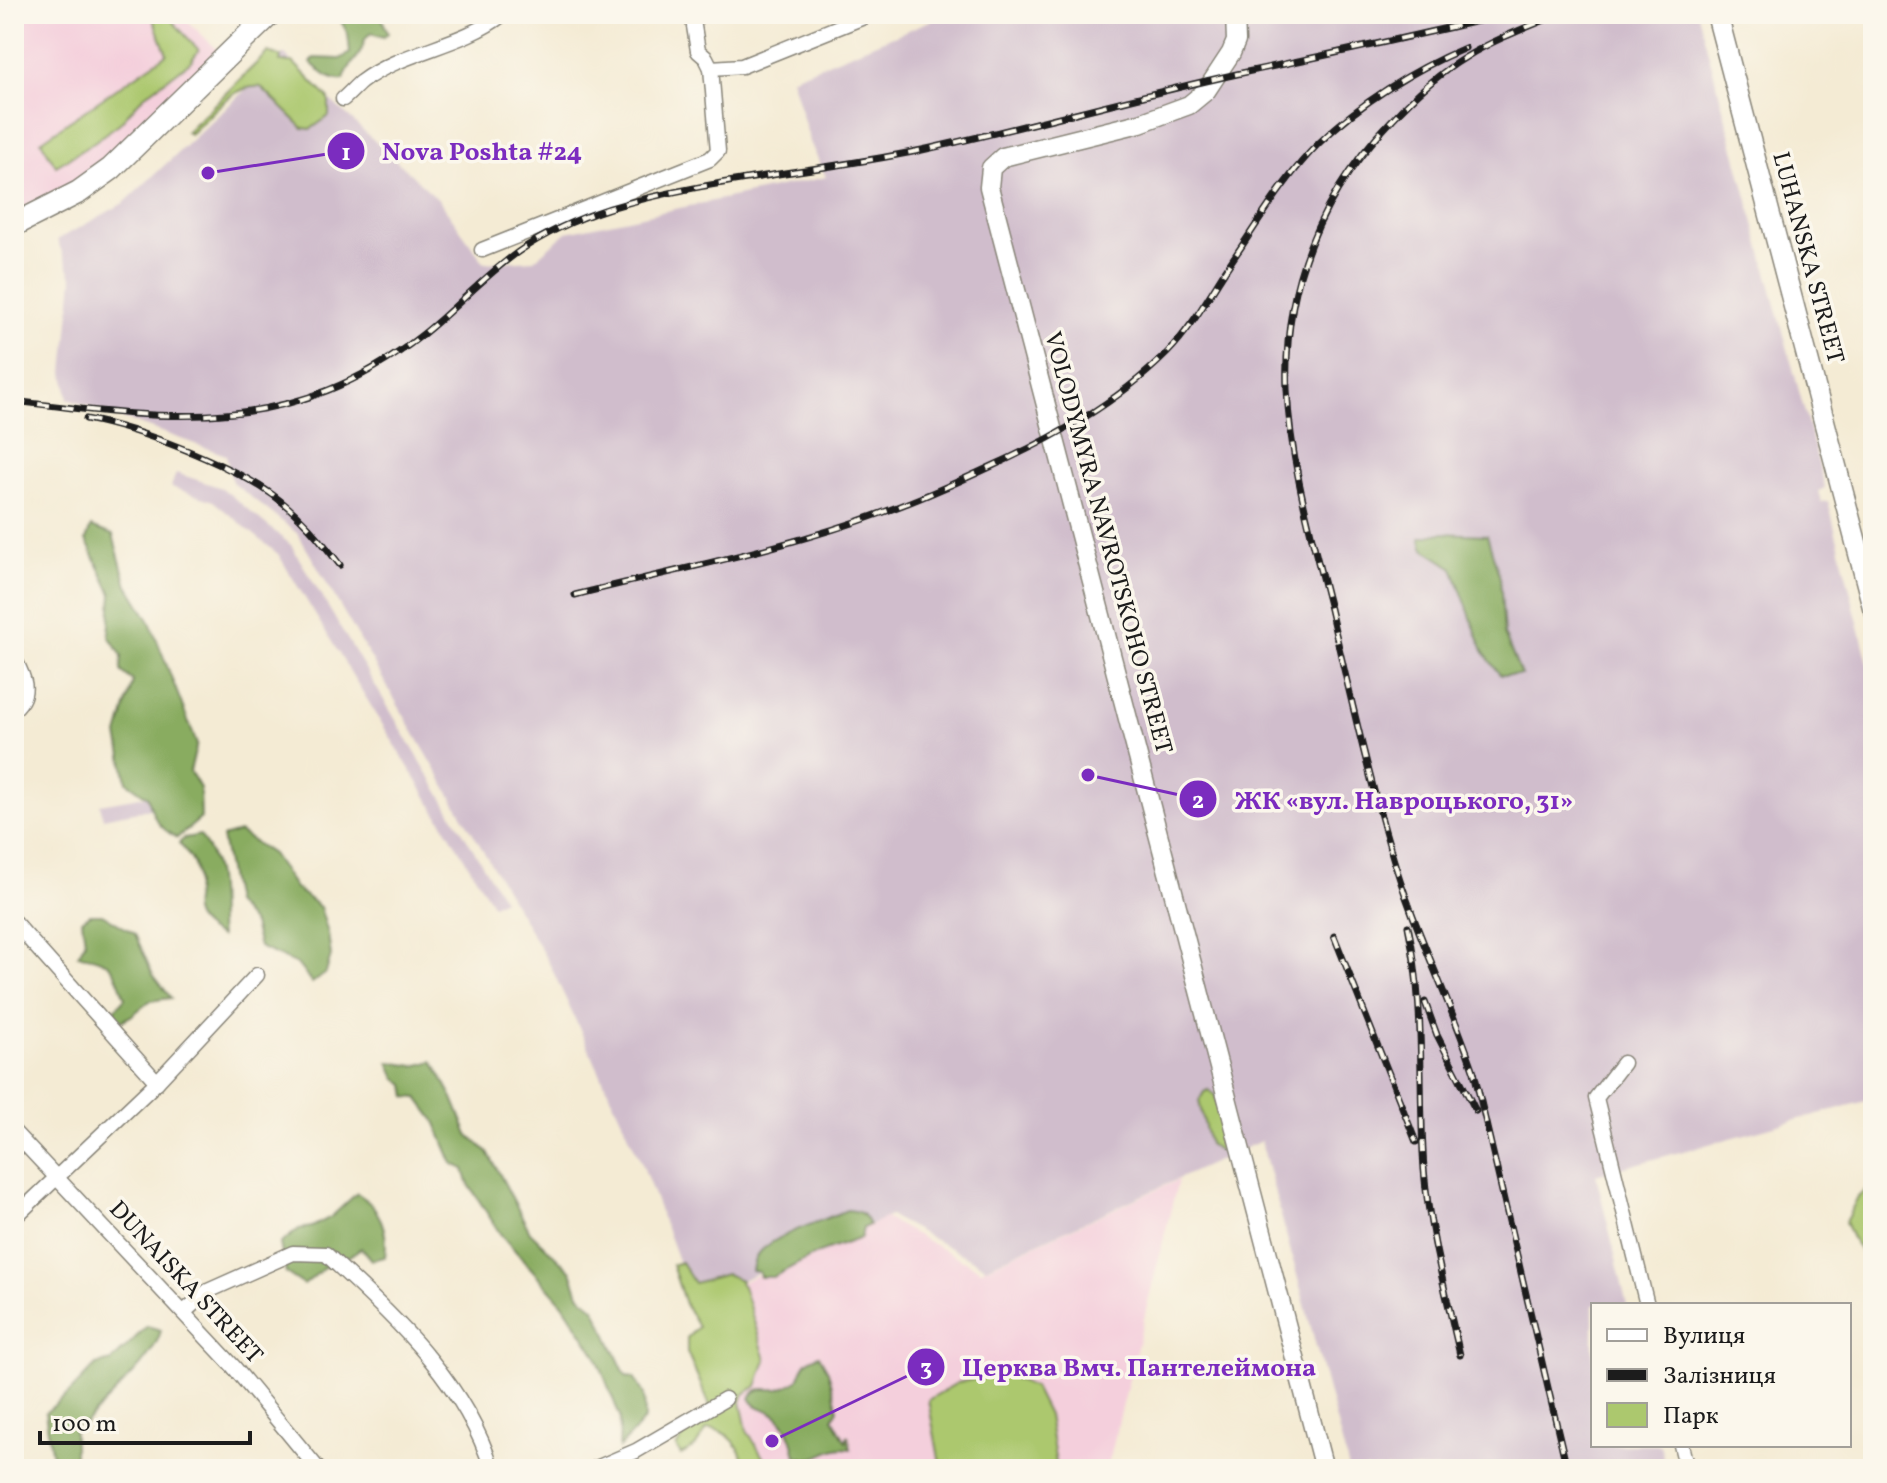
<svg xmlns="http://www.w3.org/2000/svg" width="1887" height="1483" viewBox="0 0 1887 1483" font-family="Vollkorn,serif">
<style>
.built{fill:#f4cfdc}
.industrial{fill:#d0bdcc}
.green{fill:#acc86e;stroke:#647245;stroke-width:2}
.forest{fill:#89ac61;stroke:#52643e;stroke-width:2}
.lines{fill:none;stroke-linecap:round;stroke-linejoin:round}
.minor-casing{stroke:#888478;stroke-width:17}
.tertiary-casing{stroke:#888478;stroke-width:21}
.secondary-casing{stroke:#888478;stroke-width:23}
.primary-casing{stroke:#888478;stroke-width:25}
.minor{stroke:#fff;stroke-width:14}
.tertiary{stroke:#fff;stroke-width:18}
.secondary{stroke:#fff;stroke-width:20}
.primary{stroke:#fff;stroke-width:22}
.rail-casing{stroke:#1c1c1c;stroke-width:7}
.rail{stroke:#fbf7ec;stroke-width:4;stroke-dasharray:12;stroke-linecap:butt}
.labels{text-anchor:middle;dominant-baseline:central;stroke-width:7;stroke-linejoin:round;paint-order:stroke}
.street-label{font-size:24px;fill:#1c1c1c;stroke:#fbf7ec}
.leader{fill:none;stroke:#7b2cbf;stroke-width:3}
.callout-dot{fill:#7b2cbf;stroke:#fbf7ec;stroke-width:3}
.mark-label{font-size:24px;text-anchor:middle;font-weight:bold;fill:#fff}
.callout-label{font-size:26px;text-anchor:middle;font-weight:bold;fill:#7b2cbf;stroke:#fbf7ec;stroke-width:7;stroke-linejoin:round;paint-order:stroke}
</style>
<rect width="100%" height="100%" fill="#fbf7ec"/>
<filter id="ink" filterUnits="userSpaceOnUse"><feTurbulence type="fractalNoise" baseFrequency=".0125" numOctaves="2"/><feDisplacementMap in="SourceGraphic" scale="16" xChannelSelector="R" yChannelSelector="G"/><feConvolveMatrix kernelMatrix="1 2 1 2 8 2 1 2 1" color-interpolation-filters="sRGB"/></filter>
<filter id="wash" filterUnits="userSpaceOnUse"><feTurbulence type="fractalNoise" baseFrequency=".006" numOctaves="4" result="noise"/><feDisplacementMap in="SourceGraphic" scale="32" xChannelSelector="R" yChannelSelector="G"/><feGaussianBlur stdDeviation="1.8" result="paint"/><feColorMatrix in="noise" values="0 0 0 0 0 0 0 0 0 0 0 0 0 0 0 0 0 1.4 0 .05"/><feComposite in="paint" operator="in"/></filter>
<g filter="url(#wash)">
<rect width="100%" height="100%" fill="#f4ebd4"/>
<!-- built -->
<g class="built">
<polygon points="14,14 180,14 218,50 108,155 70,186 14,211"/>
<polygon points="1178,1180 1107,1469 761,1469 690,1305 885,1218 981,1270"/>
</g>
<!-- industrial -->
<g class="industrial">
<polygon points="947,14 1698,14 1825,488 1818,491 1821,502 1828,501 1873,683 1873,1099 1596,1175 1627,1305 1593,1305 1593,1445 1660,1445 1666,1469 1349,1469 1261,1141 986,1267 890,1216 693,1301 643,1166 550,965 298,534 232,482 226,455 68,399 64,372 73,279 57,240 124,203 284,54 329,99 439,200 484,263 534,260 567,232 826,177 810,142 791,78"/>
<polygon points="176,473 222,488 291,545 503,899 493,905 278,554 213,501 171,487"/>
<polygon points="151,795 154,808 103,818 100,804"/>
</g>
<!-- green -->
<g class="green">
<polygon points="151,14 166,14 199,50 190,62 144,96 120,123 87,147 56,166 41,141 167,54"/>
<path d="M268 52 281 57 280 62H293L329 99V116L311 129 303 128 261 87C232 84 211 116 190 134L186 132Z"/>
<polygon points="1208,1090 1215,1095 1229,1146 1222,1152 1209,1144 1199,1101 1204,1092"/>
<polygon points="1873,1183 1873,1269 1853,1241 1845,1222 1858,1197"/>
<path d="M681 1262 694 1283 726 1274 741 1280 740 1283 743 1286 766 1360 757 1386 744 1394 741 1402 747 1430 770 1469H742C747 1450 726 1427 707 1429L695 1447 681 1455 676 1447 696 1419 711 1408 687 1352V1338L698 1327 685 1304 672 1265Z"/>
<polygon points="1002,1373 1034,1387 1048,1415 1057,1469 941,1469 928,1400 957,1383"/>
</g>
<!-- forest -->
<g class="forest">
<path d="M337 14H380L388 33 384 37 371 33C363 39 365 42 361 51 355 64 349 62 344 80 330 82 321 72 311 63L314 58 340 59 350 53 348 34Z"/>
<path d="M91 527 113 535 126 582 150 622 197 744 190 771 200 788 201 818 177 838C158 827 153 818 148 797L127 782 118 735 133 681 121 671 122 656 109 636 112 594 86 540Z"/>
<polygon points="1441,533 1487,535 1500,578 1504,634 1521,675 1500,675 1483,651 1453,568 1424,549 1420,538"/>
<polygon points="239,832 272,854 295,888 320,907 328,933 331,956 326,973 312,983 297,964 259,947 253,924 234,903 222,837"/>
<path d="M200 835C225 872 216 896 220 937 174 914 204 899 194 865 191 857 184 849 179 843L185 838Z"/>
<path d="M90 914H102L135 934 152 973 171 998 150 1001 131 1016 118 1023 115 1009 125 998C114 968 112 958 78 955L85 942 82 920Z"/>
<polygon points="433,1061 453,1098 468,1135 488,1152 530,1232 571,1271 579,1294 595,1309 626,1376 634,1377 644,1394 645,1419 619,1448 620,1417 596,1355 563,1304 501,1235 468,1183 464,1169 453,1164 435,1121 418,1098 407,1097 405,1085 396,1078 389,1062 415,1066"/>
<path d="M357 1193C380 1207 389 1231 385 1257L371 1260 361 1248 345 1259 325 1267 304 1285 286 1273 280 1244 299 1229 312 1227 331 1217Z"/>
<path d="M847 1210C861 1211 863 1213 869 1225L863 1228 861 1238 816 1254 773 1277H760L759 1272 752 1271C753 1264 754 1259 759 1253 775 1234 823 1221 847 1210Z"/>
<path d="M147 1326 161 1330C155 1359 107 1398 86 1423L74 1425V1458L81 1469H54L45 1413 68 1394 96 1365 112 1361Z"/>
<path d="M819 1355 828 1371 838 1409 833 1418 846 1442 848 1435 851 1449C826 1444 818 1466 796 1456 793 1440 787 1420 771 1412 762 1407 755 1408 750 1398 758 1384 766 1391 779 1389 786 1387 793 1383 798 1380 803 1366 805 1360 819 1355Z"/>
</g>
</g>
<g filter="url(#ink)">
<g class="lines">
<defs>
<g id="minor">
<polyline points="711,68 742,66 871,14"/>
<path d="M343 99C349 94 355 87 361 82 404 50 461 47 503 14"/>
<polyline points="482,250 710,159 718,151 711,68 706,58 698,51 692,14"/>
<path d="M14 658C24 677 32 693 14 709"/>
<polyline points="14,922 157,1082"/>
<polyline points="1623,1063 1596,1098 1647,1305"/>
<polyline points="14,1132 233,1366 318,1469"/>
<polyline points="14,1218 157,1082 257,975"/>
<path d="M184 1312 208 1291 293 1253 326 1254C394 1318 463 1378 492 1469"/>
<polyline points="1681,1445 1687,1469"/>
<polyline points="594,1469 636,1451 725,1399"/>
</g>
<polyline id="tertiary" points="1235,14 1236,41 1231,53 1206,91 1189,105 1140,123 1003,157 991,168 989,187 1324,1469"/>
<polyline id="secondary" points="1717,14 1873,607"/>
<polyline id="primary" points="14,225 79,192 111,169 270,14"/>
</defs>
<!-- minor casing -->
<use href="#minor" class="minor-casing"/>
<!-- tertiary casing -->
<use href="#tertiary" class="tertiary-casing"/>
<!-- secondary casing -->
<use href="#secondary" class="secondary-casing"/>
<!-- primary casing -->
<use href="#primary" class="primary-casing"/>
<!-- minor -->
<use href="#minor" class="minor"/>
<!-- tertiary -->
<use href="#tertiary" class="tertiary"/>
<!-- secondary -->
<use href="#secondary" class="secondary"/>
<!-- primary -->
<use href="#primary" class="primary"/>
<defs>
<g id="rail">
<path d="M1559 14C1528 27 1495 39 1466 57 1438 74 1414 96 1392 120 1320 195 1283 284 1287 389 1290 463 1312 537 1330 609 1349 690 1367 771 1391 851 1413 927 1449 998 1474 1072L1567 1469"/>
<path d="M14 401C167 420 292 438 422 335 455 309 483 277 518 252 545 233 579 218 610 208 711 178 819 172 922 150 1027 127 1132 97 1237 74 1328 55 1418 35 1508 14"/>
<path d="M86 419C140 429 228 463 273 495 300 515 320 539 340 565"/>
<path d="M575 595C678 569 785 549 884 512 920 499 956 483 990 467 1054 438 1117 403 1167 353 1194 326 1211 291 1233 259 1260 220 1285 177 1319 143 1360 103 1413 70 1465 48"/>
<path d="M1408 926C1426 1009 1418 1085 1424 1169 1429 1232 1446 1293 1460 1355"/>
<polyline points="1334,936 1416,1142"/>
<polyline points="1425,1002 1437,1035 1476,1111"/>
</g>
</defs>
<!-- rail casing -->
<use href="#rail" class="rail-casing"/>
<!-- rail -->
<use href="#rail" class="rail"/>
</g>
</g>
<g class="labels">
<!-- street labels -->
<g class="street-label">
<text transform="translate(1807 258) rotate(75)">LUHANSKA STREET</text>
<text transform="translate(1107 543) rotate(75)">VOLODYMYRA NAVROTSKOHO STREET</text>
<text transform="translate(185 1283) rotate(47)">DUNAISKA STREET</text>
</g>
</g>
<!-- callouts -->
<path class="leader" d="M208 173L346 151M1088 775L1198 799M772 1441L926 1367"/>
<g class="callout-dot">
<circle cx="208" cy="173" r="8"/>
<circle cx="1088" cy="775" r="8"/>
<circle cx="772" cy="1441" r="8"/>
<circle cx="346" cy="151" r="20"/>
<circle cx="1198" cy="799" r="20"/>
<circle cx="926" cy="1367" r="20"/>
</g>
<g class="mark-label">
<text x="346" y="160">1</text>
<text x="1198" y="808">2</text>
<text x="926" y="1375">3</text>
</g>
<g class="callout-label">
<text x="482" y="160">Nova Poshta #24</text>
<text x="1404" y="809">ЖК «вул. Навроцького, 31»</text>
<text x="1139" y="1376">Церква Вмч. Пантелеймона</text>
</g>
<!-- margin -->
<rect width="1887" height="1483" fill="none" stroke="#fbf7ec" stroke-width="48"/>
<!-- legend -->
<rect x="1591" y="1303" width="260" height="144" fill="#fbf7ec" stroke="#a29f99" stroke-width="2"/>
<rect x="1607" y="1329" width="40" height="12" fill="#ffffff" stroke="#a29f99" stroke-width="2"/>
<text x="1663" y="1343" font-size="24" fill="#1c1c1c">Вулиця</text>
<rect x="1607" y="1369" width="40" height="12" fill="#1c1c1c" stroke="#a29f99" stroke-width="2"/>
<text x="1663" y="1383" font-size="24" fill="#1c1c1c">Залізниця</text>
<rect x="1607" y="1403" width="40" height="24" fill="#acc86e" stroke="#a29f99" stroke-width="2"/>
<text x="1663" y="1423" font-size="24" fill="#1c1c1c">Парк</text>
<!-- scale -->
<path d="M40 1431v12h210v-12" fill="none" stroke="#1c1c1c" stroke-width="4"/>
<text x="52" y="1431" font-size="24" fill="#1c1c1c" stroke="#fbf7ec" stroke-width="6" paint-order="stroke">100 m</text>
</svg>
